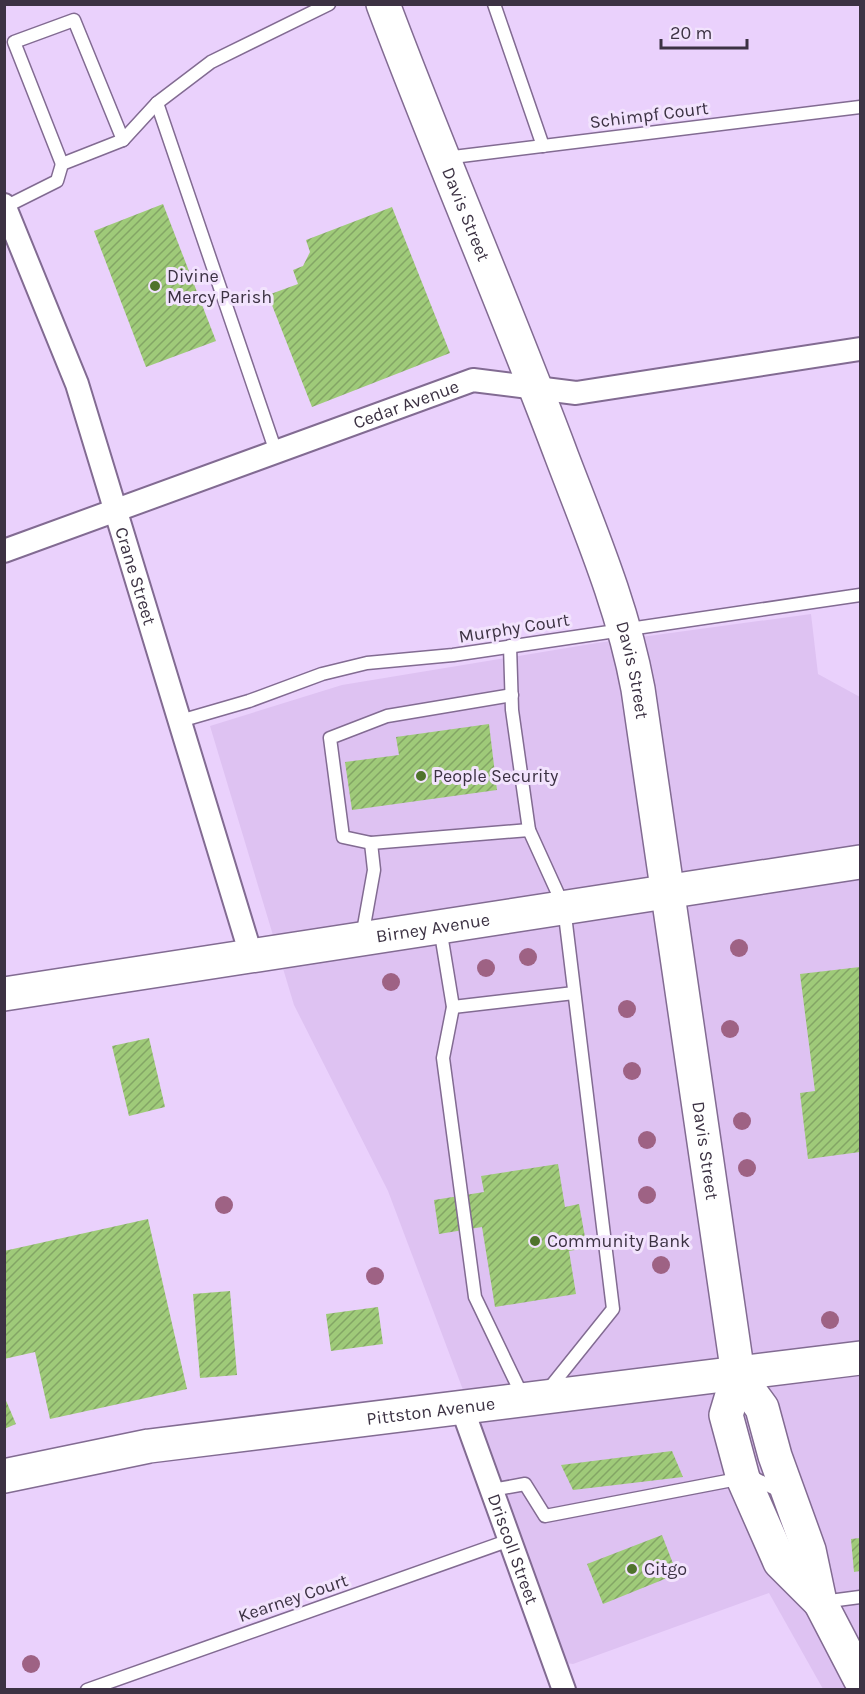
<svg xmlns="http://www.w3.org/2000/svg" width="865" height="1694" viewBox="0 0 865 1694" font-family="Karla,sans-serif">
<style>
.built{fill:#dec2f2}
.building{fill:url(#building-hatch)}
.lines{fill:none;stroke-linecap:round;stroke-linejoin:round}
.service-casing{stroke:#826b92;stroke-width:15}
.minor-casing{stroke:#826b92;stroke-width:26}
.primary-casing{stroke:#826b92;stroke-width:36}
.service{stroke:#fff;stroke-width:12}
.minor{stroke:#fff;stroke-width:22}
.primary{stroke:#fff;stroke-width:33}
.tree{fill:#9e6284}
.poi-dot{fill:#4f732c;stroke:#f2e3fd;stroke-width:2}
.labels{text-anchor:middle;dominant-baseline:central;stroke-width:6;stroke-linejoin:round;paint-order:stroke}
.street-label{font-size:18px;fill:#3c3243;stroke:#f2e3fd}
.poi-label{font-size:18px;fill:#3c3243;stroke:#f2e3fd;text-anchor:start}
</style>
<defs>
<pattern id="building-hatch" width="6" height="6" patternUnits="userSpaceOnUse" patternTransform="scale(1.5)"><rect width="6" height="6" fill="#9fca79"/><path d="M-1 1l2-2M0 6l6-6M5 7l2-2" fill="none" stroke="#83a565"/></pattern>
</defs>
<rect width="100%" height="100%" fill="#ead1fc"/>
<!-- built -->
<polygon class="built" points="811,614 818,674 860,697 860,1689 823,1689 769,1593 573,1664 566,1663 388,1191 294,1005 210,726 342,685 597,643"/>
<!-- building -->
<g class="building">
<polygon points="163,204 216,341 146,367 94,231"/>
<polygon points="392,207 450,353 312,407 268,295 298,284 293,270 303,266 310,252 306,240"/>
<polygon points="489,724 497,790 352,810 345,762 399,755 396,737"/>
<polygon points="860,967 860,1152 808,1159 800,1093 815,1091 800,974"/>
<polygon points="149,1038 165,1107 129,1116 112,1046"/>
<polygon points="558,1164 565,1207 579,1204 587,1248 569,1251 576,1294 495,1307 482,1227 439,1234 434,1200 484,1192 481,1176"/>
<polygon points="148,1219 187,1389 50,1419 35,1352 4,1359 4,1251"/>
<polygon points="230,1291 237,1375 200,1378 193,1294"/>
<polygon points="378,1307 383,1344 331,1351 326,1314"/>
<polygon points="4,1396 16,1424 4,1429"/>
<polygon points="672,1451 683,1477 573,1490 561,1465"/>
<polygon points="662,1535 677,1574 603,1604 587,1564"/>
<polygon points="860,1538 860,1571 854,1572 851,1539"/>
</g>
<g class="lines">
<defs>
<g id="service">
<polyline points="494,4 543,146"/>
<polyline points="157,103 276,452"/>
<polyline points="445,158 860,107"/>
<polyline points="62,164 14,42 74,20 123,140"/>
<polyline points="5,207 57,181 62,164 123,140 157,103 211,62 329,4"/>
<polyline points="510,646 512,710 529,830 564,907 613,1309 548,1390"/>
<polyline points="512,695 387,716 330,738 343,837 371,843 529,830"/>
<polyline points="180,721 249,701 322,674 367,663 453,655 860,595"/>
<polyline points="440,928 453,1007 443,1058 475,1297 523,1397"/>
<polyline points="362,937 374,870 371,843"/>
<polyline points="453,1007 574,993"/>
<polyline points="492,1490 525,1484 545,1516 743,1478 756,1479 779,1491"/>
<polyline points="822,1602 860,1597"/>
<polyline points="87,1690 510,1540"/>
</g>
<g id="minor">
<path id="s1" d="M4 205 77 384 251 955"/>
<path id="s2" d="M4 551 473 380 576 393 860 349"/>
<path id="s3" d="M462 1408 564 1690"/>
</g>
<g id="primary">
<path id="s4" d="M383 4C440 156 505 305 562 457 591 533 623 608 638 689L738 1375 726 1415 743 1478 780 1562 820 1602"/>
<path id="s5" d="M4 994 860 862"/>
<polyline points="738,1375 762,1408 775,1456 809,1550 820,1602 860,1679"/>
<path id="s6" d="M4 1476 149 1446 860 1358"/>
</g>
</defs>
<!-- service casing -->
<use href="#service" class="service-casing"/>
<!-- minor casing -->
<use href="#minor" class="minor-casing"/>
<!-- primary casing -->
<use href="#primary" class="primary-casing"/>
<!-- service -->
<use href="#service" class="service"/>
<!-- minor -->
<use href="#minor" class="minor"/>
<!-- primary -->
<use href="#primary" class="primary"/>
</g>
<!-- trees -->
<g class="tree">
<circle cx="739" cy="948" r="9"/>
<circle cx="528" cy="957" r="9"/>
<circle cx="486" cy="968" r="9"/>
<circle cx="391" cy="982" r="9"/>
<circle cx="627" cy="1009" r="9"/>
<circle cx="730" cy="1029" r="9"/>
<circle cx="632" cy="1071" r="9"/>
<circle cx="742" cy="1121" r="9"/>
<circle cx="647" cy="1140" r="9"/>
<circle cx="747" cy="1168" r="9"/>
<circle cx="647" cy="1195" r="9"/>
<circle cx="224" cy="1205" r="9"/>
<circle cx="661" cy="1265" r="9"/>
<circle cx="375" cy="1276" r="9"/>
<circle cx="830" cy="1320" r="9"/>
<circle cx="31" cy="1664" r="9"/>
</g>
<!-- markers -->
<g class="poi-dot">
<circle cx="155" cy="286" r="6"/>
<circle cx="421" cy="776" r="6"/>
<circle cx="535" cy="1241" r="6"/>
<circle cx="632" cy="1569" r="6"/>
</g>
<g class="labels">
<!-- street labels -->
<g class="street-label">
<text transform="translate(649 115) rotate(-7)">Schimpf Court</text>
<text stroke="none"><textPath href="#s4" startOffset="226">Davis Street</textPath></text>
<text stroke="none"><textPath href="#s2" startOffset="428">Cedar Avenue</textPath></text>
<text stroke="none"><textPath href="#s1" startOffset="394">Crane Street</textPath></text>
<text transform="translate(514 628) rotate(-9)">Murphy Court</text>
<text stroke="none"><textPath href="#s4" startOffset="712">Davis Street</textPath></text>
<text stroke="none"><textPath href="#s5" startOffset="434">Birney Avenue</textPath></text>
<text stroke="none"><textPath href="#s4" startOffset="1198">Davis Street</textPath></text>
<text stroke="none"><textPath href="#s6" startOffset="432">Pittston Avenue</textPath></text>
<text stroke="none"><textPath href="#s3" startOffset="150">Driscoll Street</textPath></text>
<text transform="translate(293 1598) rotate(-19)">Kearney Court</text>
</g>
<!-- poi labels -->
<g class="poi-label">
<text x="167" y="276">Divine<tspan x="167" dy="21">Mercy Parish</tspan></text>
<text x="433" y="776">People Security</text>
<text x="547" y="1241">Community Bank</text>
<text x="644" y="1569">Citgo</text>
</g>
</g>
<!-- border -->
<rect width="865" height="1694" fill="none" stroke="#3c3243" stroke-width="12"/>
<!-- scale -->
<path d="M661 39v9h86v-9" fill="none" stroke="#3c3243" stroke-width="3"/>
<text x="670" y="39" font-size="18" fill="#3c3243" stroke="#f2e3fd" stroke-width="4.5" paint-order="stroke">20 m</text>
</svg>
